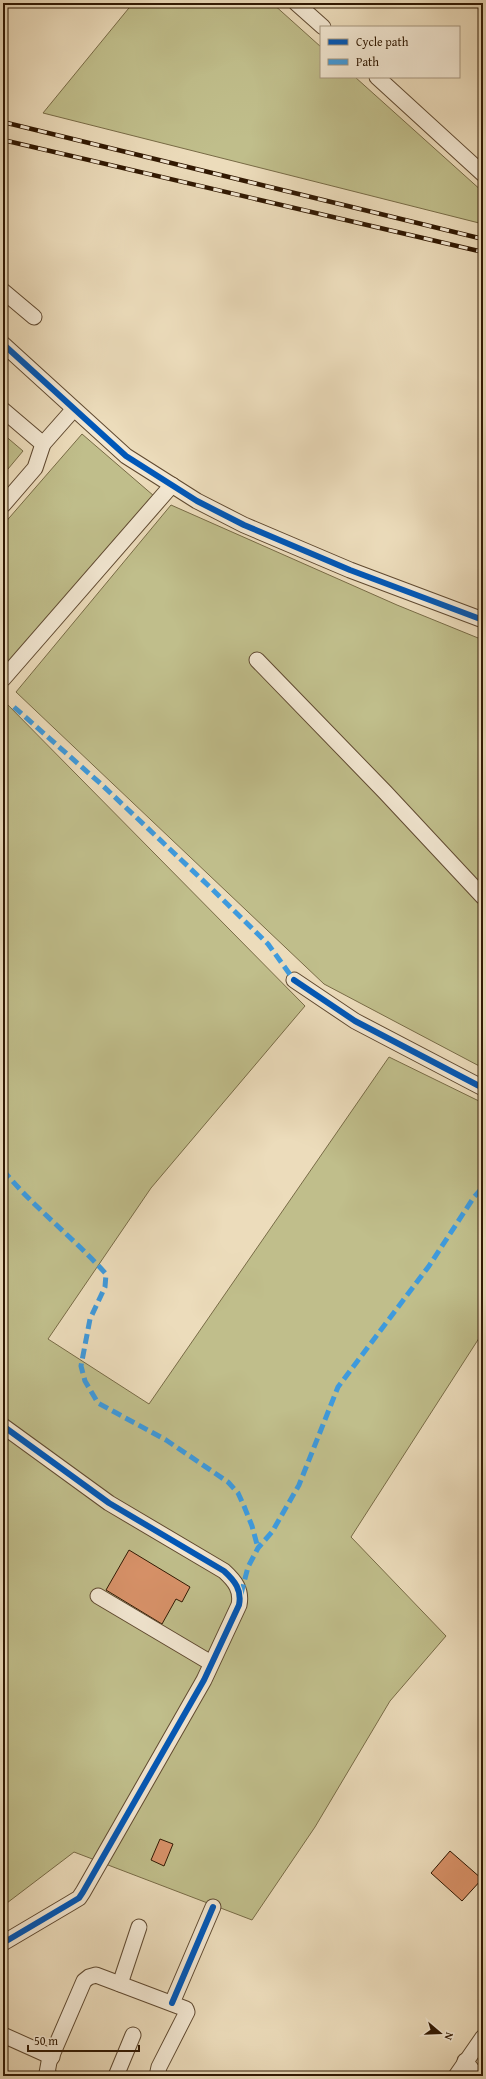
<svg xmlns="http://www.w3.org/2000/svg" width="486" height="2079" viewBox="0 0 486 2079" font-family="'Gentium Book Plus',serif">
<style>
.green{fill:#c0be8b;stroke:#786b46}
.building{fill:#d89269;stroke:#301802}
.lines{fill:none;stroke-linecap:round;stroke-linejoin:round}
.minor-casing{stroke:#5f4930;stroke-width:17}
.minor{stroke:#f3e8d3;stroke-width:15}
.rail-casing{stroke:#301802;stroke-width:4.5}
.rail{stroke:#f3e8d3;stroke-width:3;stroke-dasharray:9;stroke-linecap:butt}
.quiet{stroke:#3e9add;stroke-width:5;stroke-dasharray:10 5;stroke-linecap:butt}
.cycleway-casing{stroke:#f3e8d3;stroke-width:8}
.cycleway{stroke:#0057b8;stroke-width:6}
</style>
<rect width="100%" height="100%" fill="#ecdcbb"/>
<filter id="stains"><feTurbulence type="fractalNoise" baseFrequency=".005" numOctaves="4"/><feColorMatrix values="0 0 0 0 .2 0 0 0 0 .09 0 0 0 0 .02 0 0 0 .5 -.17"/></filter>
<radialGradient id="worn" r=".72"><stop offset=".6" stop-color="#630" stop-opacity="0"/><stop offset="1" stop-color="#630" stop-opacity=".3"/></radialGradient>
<!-- green -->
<g class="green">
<polygon points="133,3 272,3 321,47 321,77 355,77 483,192 483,224 43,113"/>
<polygon points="3,434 23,451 3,475"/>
<polygon points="82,434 154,496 3,671 3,525"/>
<polygon points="171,505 397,605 483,640 483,1068 324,984 16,692"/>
<polygon points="3,700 305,1006 151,1188 48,1339 149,1404 389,1057 483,1103 483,1332 351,1537 446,1636 390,1701 315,1827 252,1920 74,1852 3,1906"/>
</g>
<!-- building -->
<g class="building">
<polygon points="129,1550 190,1587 182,1602 176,1599 162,1624 106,1590"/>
<polygon points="160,1839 173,1844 164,1866 151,1860"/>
<polygon points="450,1851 482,1879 462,1901 431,1873"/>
</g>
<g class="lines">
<defs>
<g id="minor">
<polyline points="296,3 323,27"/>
<polyline points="377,77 483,174"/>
<polyline points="3,291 34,317"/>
<polyline points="3,344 126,456 197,501 244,525 350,570 483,620"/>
<polyline points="3,410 43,444"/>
<polyline points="3,505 35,468 43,444 73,410"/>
<polyline points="257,660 385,792 483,897"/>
<polyline points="3,679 172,485"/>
<polyline points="294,980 355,1021 483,1088"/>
<path d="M3 1426 109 1503 224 1571C235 1581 242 1590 239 1605L204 1680 83 1892 79 1898 69 1904 3 1943"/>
<polyline points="98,1596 211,1663"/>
<polyline points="120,1984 139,1927"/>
<polyline points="172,2003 213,1907"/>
<polyline points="3,2035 52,2057"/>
<polyline points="465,2061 477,2076"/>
<polyline points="50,2076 47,2073 49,2062 84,1981 89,1977 96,1975 186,2009 187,2012 159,2067 157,2076"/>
<polyline points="116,2076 133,2035"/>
<polyline points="456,2076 483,2037"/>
</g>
</defs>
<!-- minor casing -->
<use href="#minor" class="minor-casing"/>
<!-- minor -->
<use href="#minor" class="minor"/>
<defs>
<g id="rail">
<polyline points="3,122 483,239"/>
<polyline points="3,140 483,252"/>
</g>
</defs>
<!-- rail casing -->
<use href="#rail" class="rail-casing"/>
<!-- rail -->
<use href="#rail" class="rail"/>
<!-- quiet -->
<g class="quiet">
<polyline points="14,707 101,784 213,890 268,944 294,980"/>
<path d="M3 1170C34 1208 73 1237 106 1274L105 1287 90 1319 81 1366 85 1381 98 1403 166 1440 228 1482 238 1493 244 1506 252 1526 258 1548"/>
<polyline points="241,1594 248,1567 258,1548 272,1532 299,1485 338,1387 429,1266 474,1197 483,1187"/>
</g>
<defs>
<g id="cycleway">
<polyline points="3,344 126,456 197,501 244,525 350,570 483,620"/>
<polyline points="294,980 355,1021 483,1088"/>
<path d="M3 1426 109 1503 224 1571C235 1581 242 1590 239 1605L204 1680 83 1892 79 1898 69 1904 3 1943"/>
<polyline points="172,2003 213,1907"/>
</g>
</defs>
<!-- cycleway casing -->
<use href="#cycleway" class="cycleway-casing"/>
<!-- cycleway -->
<use href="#cycleway" class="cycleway"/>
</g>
<!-- margin -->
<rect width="486" height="2079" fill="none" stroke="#ecdcbb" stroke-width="16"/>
<rect x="4" y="4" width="478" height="2071" fill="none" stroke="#301802" stroke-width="2"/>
<rect x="8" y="8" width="470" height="2063" fill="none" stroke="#301802"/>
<!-- legend -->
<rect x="320" y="26" width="140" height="52" fill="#f3e8d3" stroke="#a5957f"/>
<rect x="328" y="39" width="20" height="6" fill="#0057b8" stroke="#a5957f"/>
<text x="356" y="46" font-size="12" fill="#301802">Cycle path</text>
<rect x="328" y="59" width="20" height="6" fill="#3e9add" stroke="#a5957f"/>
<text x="356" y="66" font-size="12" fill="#301802">Path</text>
<!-- north arrow -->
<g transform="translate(440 2033) rotate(109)" stroke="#f3e8d3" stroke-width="3" paint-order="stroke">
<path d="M0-3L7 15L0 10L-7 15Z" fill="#301802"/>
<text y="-6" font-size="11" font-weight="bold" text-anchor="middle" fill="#301802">N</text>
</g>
<!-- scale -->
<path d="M28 2045v6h111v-6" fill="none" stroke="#301802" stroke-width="2"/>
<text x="34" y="2045" font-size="12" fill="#301802" stroke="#f3e8d3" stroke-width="3" paint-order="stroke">50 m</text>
<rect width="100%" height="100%" filter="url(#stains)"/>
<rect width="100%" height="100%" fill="url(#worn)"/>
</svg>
